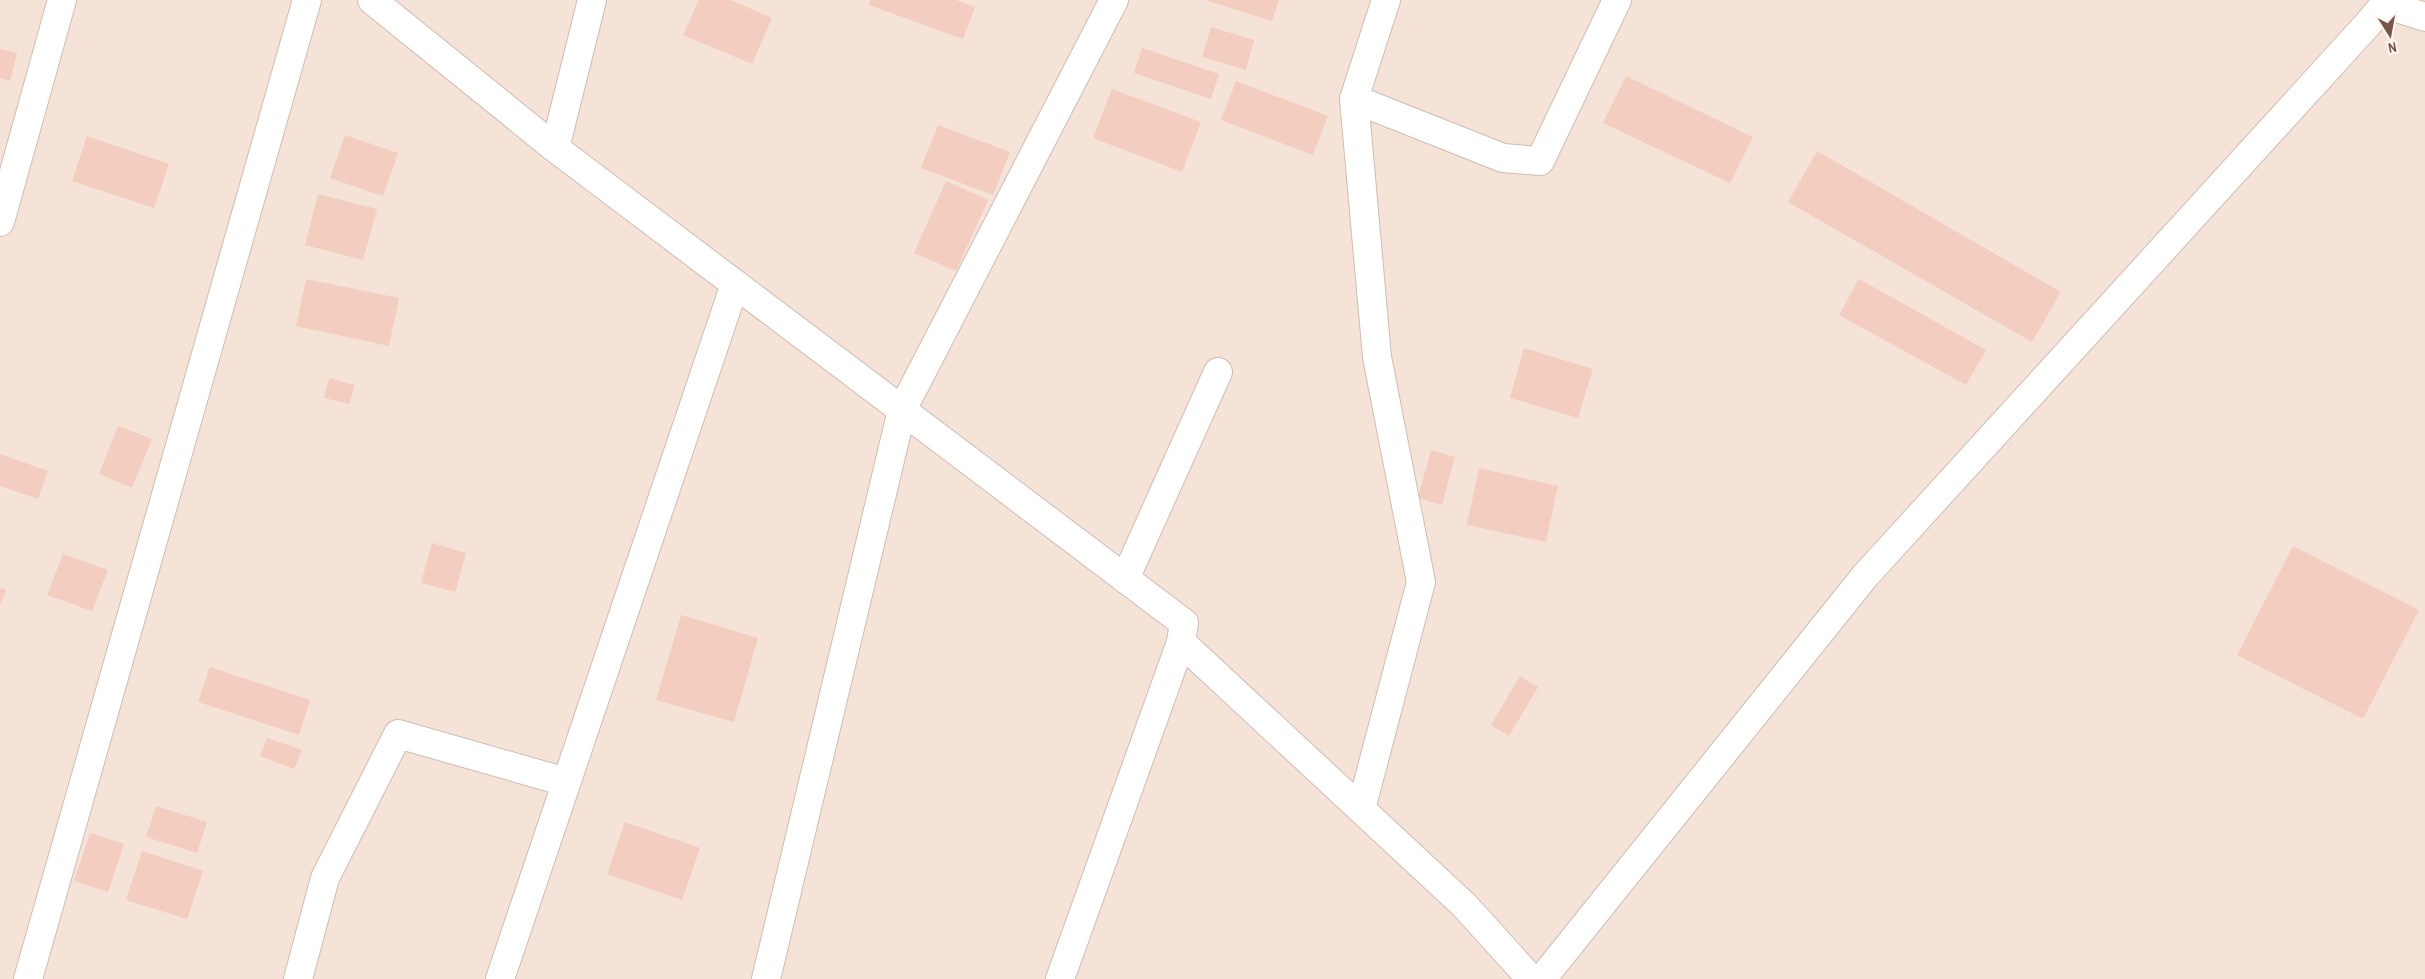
<svg xmlns="http://www.w3.org/2000/svg" width="2425" height="979" viewBox="0 0 2425 979" font-family="'Archivo Narrow',sans-serif">
<style>
.residential{fill:#f5e3d7}
.building{fill:#f3cdbf}
.lines{fill:none;stroke-linecap:round;stroke-linejoin:round}
.minor-casing{stroke:#d3bbb0;stroke-width:30}
.minor{stroke:#fff;stroke-width:28}
</style>
<rect width="100%" height="100%" fill="#fdf2e9"/>
<!-- residential -->
<rect class="residential" x="0" y="0" width="2425" height="979"/>
<!-- building -->
<g class="building">
<polygon points="699,0 731,0 772,18 752,64 683,35"/>
<polygon points="871,0 956,0 975,7 963,39 869,5"/>
<polygon points="1205,0 1279,0 1272,21"/>
<polygon points="1211,27 1254,40 1246,70 1202,57"/>
<polygon points="1142,48 1219,74 1211,99 1134,73"/>
<polygon points="0,49 17,53 10,81 0,78"/>
<polygon points="1626,76 1753,137 1730,183 1603,123"/>
<polygon points="1236,81 1328,116 1313,155 1221,120"/>
<polygon points="1112,89 1201,122 1182,172 1093,138"/>
<polygon points="938,125 1010,152 993,195 921,168"/>
<polygon points="345,135 398,153 383,196 330,178"/>
<polygon points="87,136 169,164 154,208 72,181"/>
<polygon points="1817,151 2061,292 2032,342 1788,202"/>
<polygon points="946,181 988,200 956,271 914,253"/>
<polygon points="318,194 377,209 363,260 305,245"/>
<polygon points="306,279 399,298 389,346 296,326"/>
<polygon points="1859,279 1986,350 1966,385 1839,315"/>
<polygon points="1524,348 1593,369 1578,418 1510,398"/>
<polygon points="329,378 355,385 349,404 324,398"/>
<polygon points="118,426 152,439 132,488 99,474"/>
<polygon points="1431,450 1455,457 1442,505 1418,498"/>
<polygon points="0,454 48,471 38,499 0,486"/>
<polygon points="1479,468 1558,486 1546,542 1467,525"/>
<polygon points="432,543 466,553 455,592 421,583"/>
<polygon points="2293,546 2419,610 2363,719 2237,655"/>
<polygon points="63,554 108,570 92,611 47,595"/>
<polygon points="0,588 6,590 0,606"/>
<polygon points="681,615 758,638 734,722 656,700"/>
<polygon points="210,667 310,700 299,735 198,702"/>
<polygon points="1520,676 1538,687 1509,736 1491,725"/>
<polygon points="267,738 302,750 294,769 260,756"/>
<polygon points="156,806 207,822 197,853 146,837"/>
<polygon points="625,822 700,848 682,900 607,874"/>
<polygon points="90,833 124,844 108,892 74,881"/>
<polygon points="142,851 203,871 187,919 126,900"/>
</g>
<g class="lines">
<defs>
<g id="minor">
<polyline points="372,0 555,148 1184,623 1181,642 1464,905 1531,979"/>
<polyline points="1386,0 1354,99 1503,158 1540,161 1617,0"/>
<polyline points="2384,4 2425,17"/>
<polyline points="1354,99 1377,357 1421,582 1361,809"/>
<polyline points="555,148 592,0"/>
<polyline points="0,222 62,0"/>
<polyline points="1125,579 1218,372"/>
<polyline points="28,979 307,0"/>
<polyline points="298,979 325,878 398,734 566,782"/>
<polyline points="500,979 735,284"/>
<polyline points="766,979 902,410 1114,0"/>
<polyline points="1060,979 1181,642"/>
<polyline points="1542,979 1865,576 2367,25 2388,0"/>
</g>
</defs>
<!-- minor casing -->
<use href="#minor" class="minor-casing"/>
<!-- minor -->
<use href="#minor" class="minor"/>
</g>
<!-- north arrow -->
<g transform="translate(2390 35) rotate(169)" stroke="#fff7f0" stroke-width="4" paint-order="stroke">
<path d="M0-4L9 19L0 12L-9 19Z" fill="#79554b"/>
<text y="-8" font-size="14" font-weight="bold" text-anchor="middle" fill="#79554b">N</text>
</g>
</svg>
